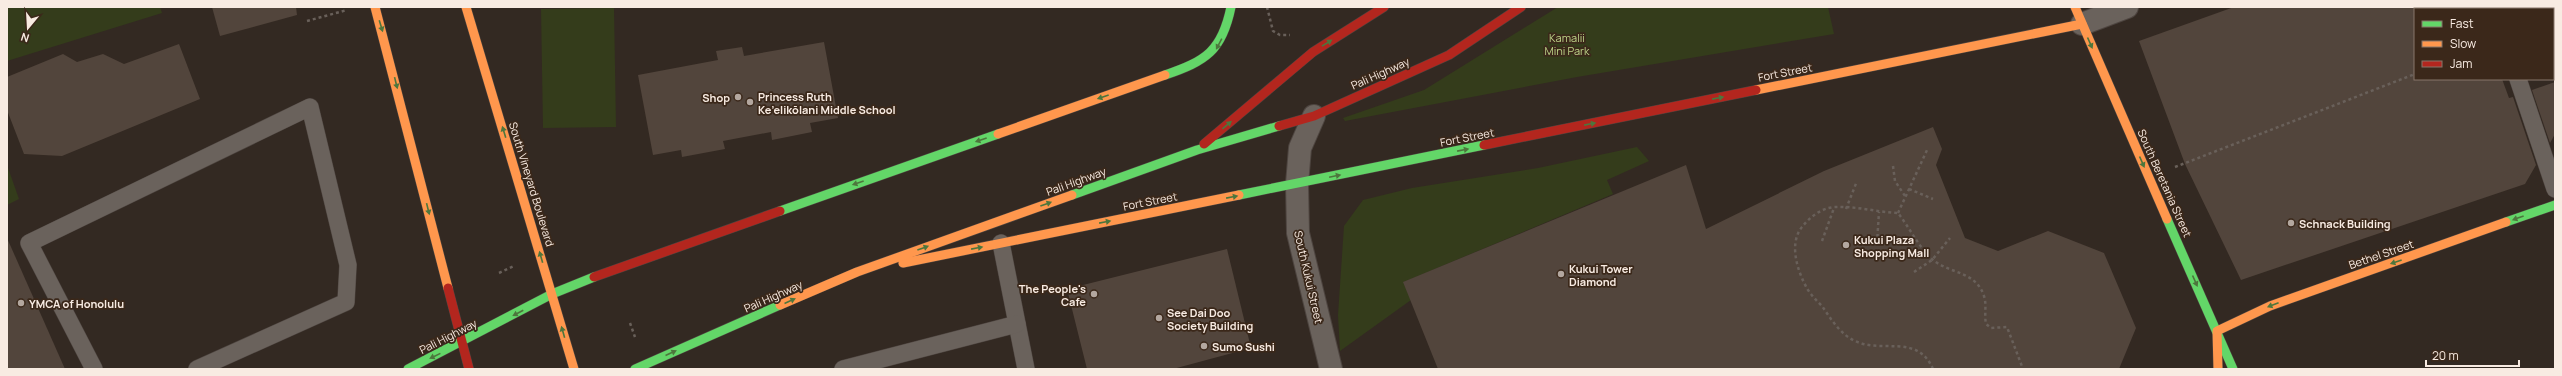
<svg xmlns="http://www.w3.org/2000/svg" width="2562" height="376" viewBox="0 0 2562 376" font-family="Manrope,sans-serif">
<style>
.green{fill:#343c1b}
.building{fill:#52453c}
.lines{fill:none;stroke-linecap:round;stroke-linejoin:round}
.lane-casing{stroke:#4e4540;stroke-width:18}
.street-casing{stroke:#4e4540;stroke-width:24}
.fast-casing{stroke:#4e4540;stroke-width:10}
.slow-casing{stroke:#4e4540;stroke-width:10}
.jam-casing{stroke:#4e4540;stroke-width:10}
.path{stroke:#69605a;stroke-width:2.5;stroke-dasharray:3 3;stroke-linecap:butt}
.lane{stroke:#6a625c;stroke-width:17}
.street{stroke:#6a625c;stroke-width:22}
.fast{stroke:#63d668;stroke-width:9}
.slow{stroke:#ff974d;stroke-width:9}
.jam{stroke:#b3261e;stroke-width:9}
.oneway{fill:#4d763d}
.poi-dot{fill:#b3a79f;stroke:#3b281a;stroke-width:1.5}
.labels{text-anchor:middle;dominant-baseline:central;stroke-width:3.5;stroke-linejoin:round;paint-order:stroke}
.park-label{font-size:11px;fill:#bcd288;stroke:#3b281a}
.street-label{font-size:11px;fill:#f8ebe2;stroke:#3b281a}
.poi-label{font-size:11px;font-weight:bold;fill:#f8ebe2;stroke:#3b281a;text-anchor:start}
</style>
<rect width="100%" height="100%" fill="#332922"/>
<!-- green -->
<g class="green">
<polygon points="7,7 160,7 162,13 7,61"/>
<polygon points="1558,7 1828,7 1834,34 1577,77 1345,121 1343,118 1424,90"/>
<polygon points="614,8 616,127 543,128 541,9"/>
<polygon points="1637,147 1649,161 1607,180 1613,194 1404,282 1411,300 1340,351 1338,315 1344,226 1363,200 1412,188 1538,168"/>
<polygon points="7,165 19,199 7,205"/>
</g>
<!-- building -->
<g class="building">
<polygon points="212,7 296,7 297,15 220,36"/>
<polygon points="2234,7 2415,7 2415,79 2502,79 2509,98 2513,97 2536,165 2525,184 2241,280 2185,164 2139,41"/>
<polygon points="824,42 838,118 810,123 812,132 772,140 771,132 723,141 725,149 682,157 681,150 653,155 638,75 718,60 716,51 742,47 744,56"/>
<polygon points="179,44 200,99 62,156 24,154 7,110 7,77 63,54 77,62 103,54 124,64"/>
<polygon points="2555,82 2555,134 2550,143 2532,90"/>
<polygon points="1933,127 1942,149 1936,165 1965,238 1998,251 2048,231 2104,253 2136,328 2119,369 1438,369 1403,282 1686,165 1706,229 1824,171"/>
<polygon points="7,238 65,369 7,369"/>
<polygon points="1227,249 1251,348 1173,369 1087,369 1067,289"/>
</g>
<g class="lines">
<defs>
<g id="lane">
<polyline points="2494,7 2494,9"/>
<polyline points="2518,79 2555,189"/>
<polyline points="1001,243 1026,369"/>
<polyline points="94,369 29,243 310,107 348,265 346,302 197,369"/>
<polyline points="843,369 1017,324"/>
</g>
<g id="street">
<polyline points="2082,24 2127,7"/>
<polyline points="1314,116 1300,148 1297,184 1298,233 1331,369"/>
</g>
<g id="fast">
<path d="M1165 75C1206 61 1222 51 1231 7"/>
<polyline points="1072,195 1197,150 1279,126"/>
<polyline points="1239,195 1484,145"/>
<polyline points="780,211 998,134"/>
<polyline points="2167,219 2233,369"/>
<polyline points="2506,222 2555,205"/>
<polyline points="408,369 552,294 594,277"/>
<polyline points="635,369 780,305"/>
</g>
<g id="slow">
<polyline points="375,7 448,288"/>
<polyline points="466,7 574,369"/>
<polyline points="2075,7 2167,219"/>
<polyline points="1756,90 2082,24"/>
<polyline points="998,134 1165,75"/>
<polyline points="903,263 1239,195"/>
<polyline points="780,305 857,272 1072,195"/>
<polyline points="2218,369 2217,331 2270,306 2506,222"/>
</g>
<g id="jam">
<polyline points="1279,126 1314,116 1449,55 1521,7"/>
<polyline points="1204,144 1313,52 1384,7"/>
<polyline points="1484,145 1756,90"/>
<polyline points="594,277 780,211"/>
<polyline points="448,288 469,369"/>
</g>
</defs>
<!-- lane casing -->
<use href="#lane" class="lane-casing"/>
<!-- street casing -->
<use href="#street" class="street-casing"/>
<!-- fast casing -->
<use href="#fast" class="fast-casing"/>
<!-- slow casing -->
<use href="#slow" class="slow-casing"/>
<!-- jam casing -->
<use href="#jam" class="jam-casing"/>
<!-- path -->
<g class="path">
<polyline points="1267,7 1273,31 1280,35 1290,35"/>
<polyline points="307,21 347,10"/>
<polyline points="1893,166 1895,181 1905,196"/>
<polyline points="2175,167 2415,74"/>
<polyline points="1909,189 1933,199"/>
<polyline points="1846,209 1857,181"/>
<polyline points="1898,213 1928,148"/>
<polyline points="1822,241 1834,208"/>
<polyline points="1877,243 1879,212"/>
<polyline points="1914,272 1932,260 1950,238"/>
<polyline points="499,273 514,266"/>
<polyline points="630,323 635,337"/>
<path d="M1933 369C1917 333 1883 354 1855 341 1840 334 1831 319 1822 306 1817 301 1812 296 1808 290 1798 273 1788 244 1802 227 1810 217 1821 208 1835 207 1855 206 1877 212 1898 213 1909 227 1920 249 1933 260 1950 274 1976 271 1984 296 1987 305 1984 314 1986 324L1991 328 2007 327 2023 369"/>
</g>
<!-- lane -->
<use href="#lane" class="lane"/>
<!-- street -->
<use href="#street" class="street"/>
<!-- fast -->
<use href="#fast" class="fast"/>
<!-- slow -->
<use href="#slow" class="slow"/>
<!-- jam -->
<use href="#jam" class="jam"/>
</g>
<!-- one-way arrows -->
<defs><path id="oneway-solid" d="M-6-.8H1V-3.2L6.5 0L1 3.2V.8H-6Z"/></defs>
<g class="oneway">
<use href="#oneway-solid" transform="translate(381 26) rotate(73)"/>
<use href="#oneway-solid" transform="translate(1327 43) rotate(-32)"/>
<use href="#oneway-solid" transform="translate(2090 43) rotate(66)"/>
<use href="#oneway-solid" transform="translate(1219 44) rotate(118)"/>
<use href="#oneway-solid" transform="translate(396 83) rotate(76)"/>
<use href="#oneway-solid" transform="translate(1103 97) rotate(161)"/>
<use href="#oneway-solid" transform="translate(1718 98) rotate(-11)"/>
<use href="#oneway-solid" transform="translate(1590 124) rotate(-11)"/>
<use href="#oneway-solid" transform="translate(1227 125) rotate(-40)"/>
<use href="#oneway-solid" transform="translate(504 132) rotate(-107)"/>
<use href="#oneway-solid" transform="translate(981 140) rotate(161)"/>
<use href="#oneway-solid" transform="translate(1463 150) rotate(-11)"/>
<use href="#oneway-solid" transform="translate(2142 162) rotate(66)"/>
<use href="#oneway-solid" transform="translate(1335 176) rotate(-12)"/>
<use href="#oneway-solid" transform="translate(858 183) rotate(161)"/>
<use href="#oneway-solid" transform="translate(1232 197) rotate(-11)"/>
<use href="#oneway-solid" transform="translate(1046 204) rotate(-20)"/>
<use href="#oneway-solid" transform="translate(428 209) rotate(76)"/>
<use href="#oneway-solid" transform="translate(2518 218) rotate(160)"/>
<use href="#oneway-solid" transform="translate(1105 222) rotate(-11)"/>
<use href="#oneway-solid" transform="translate(923 248) rotate(-20)"/>
<use href="#oneway-solid" transform="translate(977 248) rotate(-11)"/>
<use href="#oneway-solid" transform="translate(541 257) rotate(-106)"/>
<use href="#oneway-solid" transform="translate(2396 262) rotate(161)"/>
<use href="#oneway-solid" transform="translate(2195 281) rotate(66)"/>
<use href="#oneway-solid" transform="translate(790 301) rotate(-24)"/>
<use href="#oneway-solid" transform="translate(2273 305) rotate(159)"/>
<use href="#oneway-solid" transform="translate(518 313) rotate(152)"/>
<use href="#oneway-solid" transform="translate(563 332) rotate(-106)"/>
<use href="#oneway-solid" transform="translate(671 353) rotate(-24)"/>
<use href="#oneway-solid" transform="translate(435 356) rotate(154)"/>
</g>
<!-- markers -->
<g class="poi-dot">
<circle cx="738" cy="97" r="4"/>
<circle cx="750" cy="102" r="4"/>
<circle cx="2291" cy="223" r="4"/>
<circle cx="1846" cy="245" r="4"/>
<circle cx="1561" cy="274" r="4"/>
<circle cx="1094" cy="294" r="4"/>
<circle cx="21" cy="303" r="4"/>
<circle cx="1159" cy="318" r="4"/>
<circle cx="1204" cy="346" r="4"/>
</g>
<g class="labels">
<!-- park labels -->
<g class="park-label">
<text x="1567" y="37">Kamalii<tspan x="1567" dy="13">Mini Park</tspan></text>
</g>
<!-- street labels -->
<g class="street-label">
<text transform="translate(1785 72) rotate(-11)">Fort Street</text>
<text transform="translate(1380 73) rotate(-24)">Pali Highway</text>
<text transform="translate(1467 137) rotate(-11)">Fort Street</text>
<text transform="translate(1076 181) rotate(-20)">Pali Highway</text>
<text transform="translate(2165 183) rotate(66)">South Beretania Street</text>
<text transform="translate(532 184) rotate(73)">South Vineyard Boulevard</text>
<text transform="translate(1150 201) rotate(-11)">Fort Street</text>
<text transform="translate(2381 254) rotate(-19)">Bethel Street</text>
<text transform="translate(1309 277) rotate(77)">South Kukui Street</text>
<text transform="translate(773 296) rotate(-24)">Pali Highway</text>
<text transform="translate(448 336) rotate(-27)">Pali Highway</text>
</g>
<!-- poi labels -->
<g class="poi-label">
<text x="758" y="96">Princess Ruth<tspan x="758" dy="13">Ke’elikōlani Middle School</tspan></text>
<text x="730" y="97" text-anchor="end">Shop</text>
<text x="2299" y="223">Schnack Building</text>
<text x="1854" y="239">Kukui Plaza<tspan x="1854" dy="13">Shopping Mall</tspan></text>
<text x="1569" y="268">Kukui Tower<tspan x="1569" dy="13">Diamond</tspan></text>
<text x="1086" y="288" text-anchor="end">The People's<tspan x="1086" dy="13">Cafe</tspan></text>
<text x="29" y="303">YMCA of Honolulu</text>
<text x="1167" y="312">See Dai Doo<tspan x="1167" dy="13">Society Building</tspan></text>
<text x="1212" y="346">Sumo Sushi</text>
</g>
</g>
<!-- border -->
<rect width="2562" height="376" fill="none" stroke="#f8ebe2" stroke-width="16"/>
<!-- legend -->
<rect x="2414" y="8" width="140" height="72" fill="#3b281a" stroke="#87766a"/>
<rect x="2422" y="21" width="20" height="6" fill="#63d668" stroke="#87766a"/>
<text x="2450" y="28" font-size="12" fill="#f8ebe2">Fast</text>
<rect x="2422" y="41" width="20" height="6" fill="#ff974d" stroke="#87766a"/>
<text x="2450" y="48" font-size="12" fill="#f8ebe2">Slow</text>
<rect x="2422" y="61" width="20" height="6" fill="#b3261e" stroke="#87766a"/>
<text x="2450" y="68" font-size="12" fill="#f8ebe2">Jam</text>
<!-- north arrow -->
<g transform="translate(28 28) rotate(198)" stroke="#3b281a" stroke-width="3" paint-order="stroke">
<path d="M0-3L7 15L0 10L-7 15Z" fill="#f8ebe2"/>
<text y="-6" font-size="11" font-weight="bold" text-anchor="middle" fill="#f8ebe2">N</text>
</g>
<!-- scale -->
<path d="M2426 360v6h93v-6" fill="none" stroke="#f8ebe2" stroke-width="2"/>
<text x="2432" y="360" font-size="12" fill="#f8ebe2" stroke="#3b281a" stroke-width="3" paint-order="stroke">20 m</text>
</svg>
